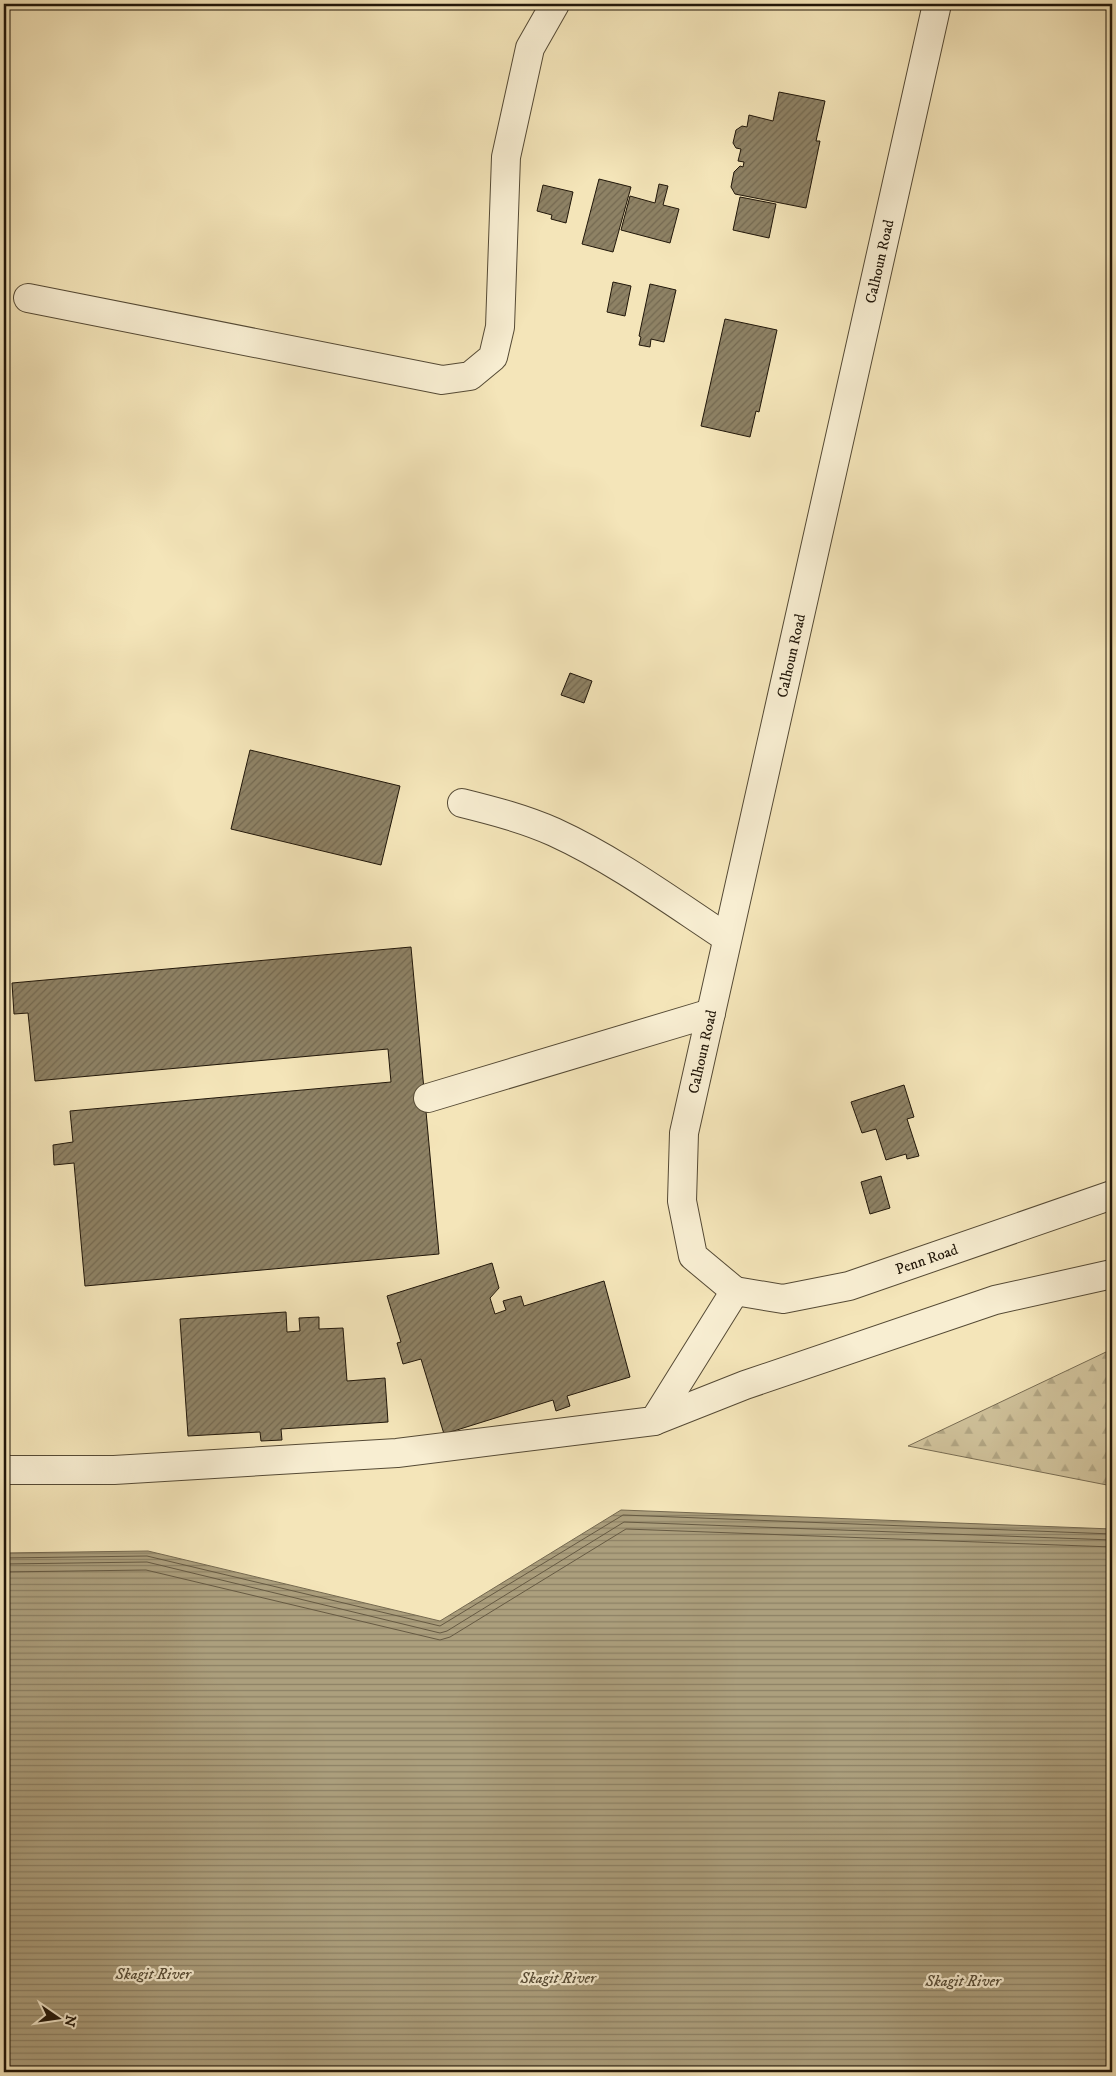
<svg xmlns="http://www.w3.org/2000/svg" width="1116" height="2076" viewBox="0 0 1116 2076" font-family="'IM FELL DW Pica',serif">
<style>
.forest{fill:url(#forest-firs);stroke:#786c52}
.water{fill:url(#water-rules);stroke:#74684f}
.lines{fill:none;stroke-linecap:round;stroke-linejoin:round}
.shore{stroke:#665a43;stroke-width:1}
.building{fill:url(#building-hatch);stroke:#201609}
.minor-casing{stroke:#554a35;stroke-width:30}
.minor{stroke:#f8eed2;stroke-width:28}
.labels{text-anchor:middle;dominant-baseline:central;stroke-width:4.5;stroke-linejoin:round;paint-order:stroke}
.street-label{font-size:15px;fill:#201609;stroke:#f8eed2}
.water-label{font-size:16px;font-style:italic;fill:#584d37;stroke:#f8eed2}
</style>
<defs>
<pattern id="forest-firs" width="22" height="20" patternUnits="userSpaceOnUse" patternTransform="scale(1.25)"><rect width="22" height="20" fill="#d0c29b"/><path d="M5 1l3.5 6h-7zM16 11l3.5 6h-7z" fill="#b2a684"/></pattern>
<pattern id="water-rules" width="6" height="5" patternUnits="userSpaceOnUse" patternTransform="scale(1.25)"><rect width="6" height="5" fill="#ac9f7d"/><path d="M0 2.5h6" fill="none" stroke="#8c8165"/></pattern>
<pattern id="building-hatch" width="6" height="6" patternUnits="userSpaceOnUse" patternTransform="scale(1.25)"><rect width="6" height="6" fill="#8e8265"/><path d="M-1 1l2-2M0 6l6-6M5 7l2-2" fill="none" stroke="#746951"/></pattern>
</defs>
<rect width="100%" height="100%" fill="#f4e5b9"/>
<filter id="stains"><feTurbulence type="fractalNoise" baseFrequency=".004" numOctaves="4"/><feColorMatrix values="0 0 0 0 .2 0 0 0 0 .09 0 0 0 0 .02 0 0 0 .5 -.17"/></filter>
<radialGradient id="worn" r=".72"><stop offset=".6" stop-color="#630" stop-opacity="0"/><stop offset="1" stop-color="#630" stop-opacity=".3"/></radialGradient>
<!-- forest -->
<polygon class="forest" points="1112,1351 1112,1486 908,1446 1106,1352"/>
<!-- water -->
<polygon class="water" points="621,1510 1112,1529 1112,2072 4,2072 4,1553 148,1551 440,1621"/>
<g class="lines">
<!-- shore -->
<g class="shore">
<polyline points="4,1558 147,1556 440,1626 623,1515 1112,1534"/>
<polyline points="4,1564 147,1562 440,1633 447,1631 624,1522 1112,1540"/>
<polyline points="4,1572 146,1570 440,1640 450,1637 626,1529 1112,1547"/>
</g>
</g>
<!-- building -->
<g class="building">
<polygon points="779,92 825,101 816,141 820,141 806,208 735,194 731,187 734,172 740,166 743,167 744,162 738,161 741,149 736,148 733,143 736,130 742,126 747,127 749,115 773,121"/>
<polygon points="599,179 631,187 613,252 582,244"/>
<polygon points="659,184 668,186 663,205 679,209 670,243 621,230 630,196 655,203"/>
<polygon points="543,185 573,192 566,223 551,219 552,215 537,211"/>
<polygon points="740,197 776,204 769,238 733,230"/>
<polygon points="613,282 631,286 625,316 607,312"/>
<polygon points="650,284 676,290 664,342 651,339 650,347 639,345 641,337 639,336"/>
<polygon points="725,319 777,330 759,412 756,411 750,437 701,426"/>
<polygon points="570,673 592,681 584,703 561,695"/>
<polygon points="250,750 400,786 381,865 231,829"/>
<polygon points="411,947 439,1254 85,1286 74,1163 54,1165 53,1145 73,1142 70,1111 391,1082 388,1049 35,1081 28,1013 14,1014 12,983"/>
<polygon points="904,1085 914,1117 907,1119 919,1156 907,1159 906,1154 886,1160 876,1129 862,1133 851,1102"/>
<polygon points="881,1176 890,1208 870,1214 861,1182"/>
<polygon points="492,1263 499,1288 490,1298 495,1314 506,1310 503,1301 521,1296 524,1306 604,1281 630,1377 567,1396 570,1406 556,1411 553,1400 444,1434 421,1359 403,1364 397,1343 401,1342 387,1296"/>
<polygon points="286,1312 287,1332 300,1331 299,1318 319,1317 319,1329 343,1328 347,1381 385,1378 388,1422 281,1429 282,1440 261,1441 260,1432 188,1436 180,1319"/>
</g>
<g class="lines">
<defs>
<g id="minor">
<polyline points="28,298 442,380 470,376 493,357 500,327 506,157 530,48 555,4"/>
<path d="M462 803C494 811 525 819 554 832 615 860 671 901 727 938"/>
<polyline points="428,1098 711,1013"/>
<path id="s1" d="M735 1291 693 1256 682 1201 684 1133 937 4"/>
<path id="s2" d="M735 1291 783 1299 849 1286 1112 1195"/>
<polyline points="654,1421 745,1385 995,1300 1112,1274"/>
<polyline points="4,1470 114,1470 397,1453 654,1421 735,1291"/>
</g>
</defs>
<!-- minor casing -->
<use href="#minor" class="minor-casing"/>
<!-- minor -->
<use href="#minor" class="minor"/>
</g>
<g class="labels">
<!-- street labels -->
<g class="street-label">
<text stroke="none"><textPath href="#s1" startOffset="1072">Calhoun Road</textPath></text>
<text stroke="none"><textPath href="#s1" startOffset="668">Calhoun Road</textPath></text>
<text stroke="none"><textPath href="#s1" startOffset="262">Calhoun Road</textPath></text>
<text stroke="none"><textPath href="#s2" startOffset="198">Penn Road</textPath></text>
</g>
<!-- water labels -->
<g class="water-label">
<text x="153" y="1974">Skagit River</text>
<text x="558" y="1978">Skagit River</text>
<text x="963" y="1981">Skagit River</text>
</g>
</g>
<!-- margin -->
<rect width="1116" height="2076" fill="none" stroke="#f4e5b9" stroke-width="20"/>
<rect x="5" y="5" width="1106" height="2066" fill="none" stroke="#201609" stroke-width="2.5"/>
<rect x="10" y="10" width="1096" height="2056" fill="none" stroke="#201609"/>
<!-- north arrow -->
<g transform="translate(58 2018) rotate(103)" stroke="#f8eed2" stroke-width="4" paint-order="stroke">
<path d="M0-4L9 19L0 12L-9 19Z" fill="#201609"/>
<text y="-8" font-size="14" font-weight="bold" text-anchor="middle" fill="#201609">N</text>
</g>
<rect width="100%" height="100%" filter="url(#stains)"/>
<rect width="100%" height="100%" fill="url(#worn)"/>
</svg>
